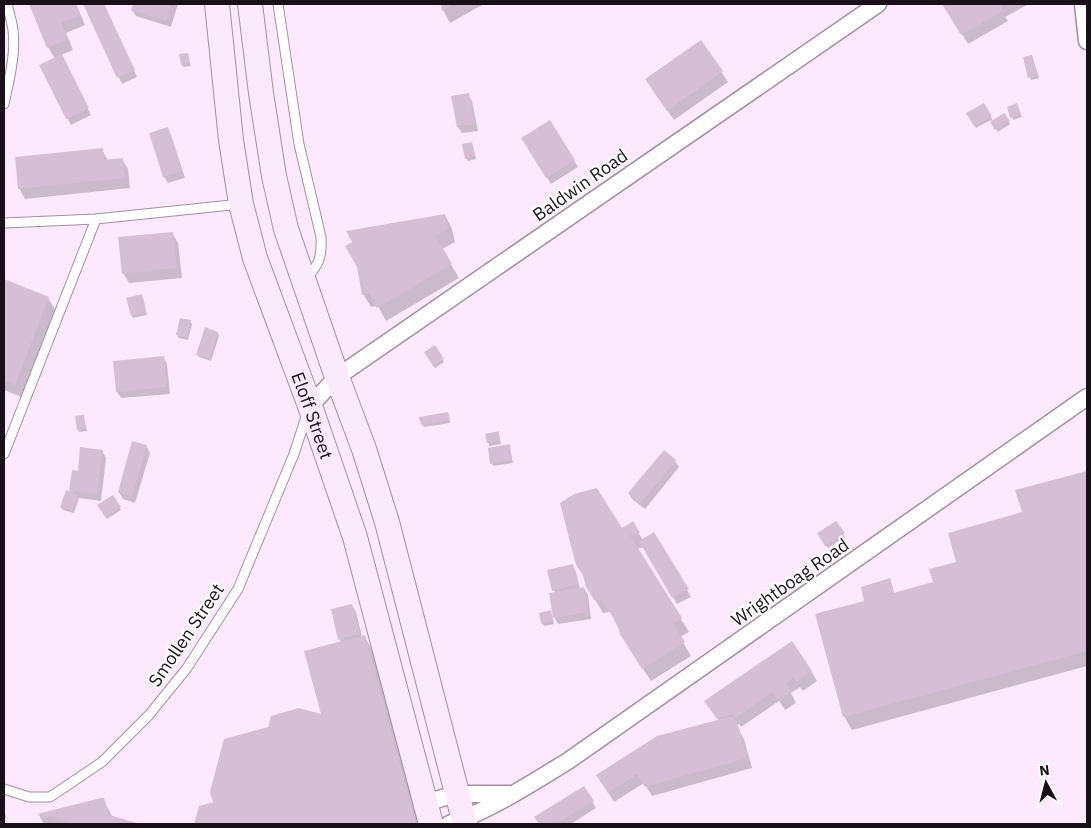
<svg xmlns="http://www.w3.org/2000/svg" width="1091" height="828" viewBox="0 0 1091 828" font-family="'IBM Plex Sans',sans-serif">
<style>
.shadow{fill:#0003}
.building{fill:#d7bed7}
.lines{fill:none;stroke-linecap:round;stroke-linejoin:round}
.lane-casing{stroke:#a58da6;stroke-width:11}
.street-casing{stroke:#a58da6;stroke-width:19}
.secondary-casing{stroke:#a58da6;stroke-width:26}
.lane{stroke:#fff;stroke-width:9}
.street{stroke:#fff;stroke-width:16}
.secondary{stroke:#fbeafb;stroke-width:24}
.labels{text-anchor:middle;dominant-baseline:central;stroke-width:4.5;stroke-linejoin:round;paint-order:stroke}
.street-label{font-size:18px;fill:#191019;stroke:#fff}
</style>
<rect width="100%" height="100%" fill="#fde9fe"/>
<!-- shadow -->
<g class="shadow">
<polygon points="30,4 76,4 85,25 66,33 73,50 61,55 91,115 71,125 67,118 55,59 48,47"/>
<polygon points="85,4 104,4 137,77 122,84"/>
<polygon points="134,4 178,4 171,27 136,16 132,10"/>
<polygon points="442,4 484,4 450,23 443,10"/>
<polygon points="944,4 1029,4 1005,17 1008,21 968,44"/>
<polygon points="701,41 728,82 674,120 652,89"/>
<polygon points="187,54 191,66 183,67 182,64"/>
<polygon points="1032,56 1039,78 1031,80 1030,77"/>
<polygon points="468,95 472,101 478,131 462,133 458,127 452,97"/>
<polygon points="983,104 993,121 1004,114 1010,124 998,132 991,120 976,128 968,113"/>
<polygon points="1018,108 1022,117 1013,120 1012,117"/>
<polygon points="550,122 578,167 551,184 523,139"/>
<polygon points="168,128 171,135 185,178 168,183 164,177 150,134"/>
<polygon points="473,146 476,159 468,161 466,158"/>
<polygon points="102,150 108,160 122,159 128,169 130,188 25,199 19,188"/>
<polygon points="445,215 452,229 455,242 442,249 459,278 386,321 378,306 371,307 363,294"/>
<polygon points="172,233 178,243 182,278 129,283 123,273"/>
<polygon points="4,280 48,298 56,311 22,397 4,390"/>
<polygon points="143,298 147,315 133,318 132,315"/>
<polygon points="190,321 192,324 188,340 179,338 177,335"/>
<polygon points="218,333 219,336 211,361 199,357 198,354"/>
<polygon points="434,347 444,362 435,368 425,352"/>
<polygon points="163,357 167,364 170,394 121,398 117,392"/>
<polygon points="83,416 87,431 79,432 78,429"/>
<polygon points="449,416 450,423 424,427 422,425"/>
<polygon points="498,433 501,444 489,446 487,435"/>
<polygon points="509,445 513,463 493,466 492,463"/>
<polygon points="146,446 150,453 135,503 123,499 119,492"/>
<polygon points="102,451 106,458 101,501 79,498 74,513 63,510 61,507 72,494 70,491 73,471 79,472"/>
<polygon points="675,461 679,467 645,509 633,500 629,494"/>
<polygon points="1087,472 1087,666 852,730 844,716 866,601 890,579 894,594 934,583 1023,513 1017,491"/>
<polygon points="112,496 121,510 107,519 99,505"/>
<polygon points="836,522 845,537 828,548 819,534"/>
<polygon points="632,523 643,540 654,534 691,597 677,604 644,547 637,549 689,632 680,637 691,656 651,681 629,648 610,612 603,613 587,586 621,530"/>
<polygon points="572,565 576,572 580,589 584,588 588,595 591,619 558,624 554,617 555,593 554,590"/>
<polygon points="352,605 356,612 362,637 365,637 372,650 419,824 196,824 200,807 214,803 323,715 341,643 340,639"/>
<polygon points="552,614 554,624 544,626 542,623"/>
<polygon points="811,671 817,681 803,691 800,687 791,693 796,703 785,710 779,701 741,727 739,724 736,725 744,739 752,768 652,796 644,783 614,802 604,786 719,721 706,702"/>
<polygon points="584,787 596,808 571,824 540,824 536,817"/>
<polygon points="101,799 103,799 113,818 139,824 44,824 39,815"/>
<polygon points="4,813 6,816 4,823"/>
</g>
<!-- building -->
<g class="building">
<polygon points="29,4 76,4 80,15 61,23 68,39 47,48"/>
<polygon points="83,4 104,4 135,70 117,78"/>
<polygon points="133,4 172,4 167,21 131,10"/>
<polygon points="441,4 454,4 442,11"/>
<polygon points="942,4 1006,4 1001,7 1003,11 961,35"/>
<polygon points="701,40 723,71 667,111 645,79"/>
<polygon points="188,53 190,63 181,65 179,54"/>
<polygon points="62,54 89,108 66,119 39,65"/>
<polygon points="1032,55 1038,75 1028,78 1023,57"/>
<polygon points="469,93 475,124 457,127 451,96"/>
<polygon points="984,103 992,116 974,126 966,113"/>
<polygon points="1017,103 1021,114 1010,118 1007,107"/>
<polygon points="1004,113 1010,121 995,130 990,122"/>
<polygon points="550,120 575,160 546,178 521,138"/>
<polygon points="168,127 182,171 163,177 149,133"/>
<polygon points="472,142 475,156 465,159 462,144"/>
<polygon points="103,148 104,160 123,158 125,178 18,189 15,157"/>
<polygon points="445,214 448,228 436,236 452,264 377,308 369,293 362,295 357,267 345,246 352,242 346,231"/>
<polygon points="173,232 177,268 122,274 118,237"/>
<polygon points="4,279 49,297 15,385 4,380"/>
<polygon points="142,294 146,312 131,316 126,298"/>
<polygon points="180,318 191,320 187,338 176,335"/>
<polygon points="205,327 218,332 210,359 196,355"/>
<polygon points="435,345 444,359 433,366 424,352"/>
<polygon points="164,356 167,387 116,392 113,361"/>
<polygon points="448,412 450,420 421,425 419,417"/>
<polygon points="84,415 86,429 77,430 75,416"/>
<polygon points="499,431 500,441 487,443 485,434"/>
<polygon points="132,441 147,445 132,497 118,492"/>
<polygon points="510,444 512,460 490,464 488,448"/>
<polygon points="80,447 103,450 97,495 69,491 72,470 78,471"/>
<polygon points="664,450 676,460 640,504 628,493"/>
<polygon points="1087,471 1087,651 843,717 815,614 864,601 861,587 890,578 894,592 886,595 933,582 929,569 956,562 948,533 1022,512 1015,490"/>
<polygon points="597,488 622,528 633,521 640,533 630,535 631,537 682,618 673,624 685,642 642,669 620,634 618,625 601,599 594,600 586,587 583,575 576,565 560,503 574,494"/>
<polygon points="66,490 78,495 72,511 60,507"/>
<polygon points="113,495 121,507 105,517 97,505"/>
<polygon points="836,521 845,533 825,546 817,533"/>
<polygon points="654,532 689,589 672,598 639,541"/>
<polygon points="573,564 578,584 552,591 547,570"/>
<polygon points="584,587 588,612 553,618 549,593"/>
<polygon points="352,604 360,634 338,640 331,609"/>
<polygon points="551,610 553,621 541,624 539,613"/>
<polygon points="365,635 416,824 194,824 199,806 213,802 210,792 224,739 268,727 271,716 299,708 321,714 304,651"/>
<polygon points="792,641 812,671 796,682 793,678 786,683 792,692 779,701 772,692 735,718 732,714 717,719 704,701"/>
<polygon points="733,716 739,727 747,758 645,787 637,774 608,793 596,775 657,736"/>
<polygon points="584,786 594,801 556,824 539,824 534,817"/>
<polygon points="101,798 104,798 109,815 141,824 76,824 37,814"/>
</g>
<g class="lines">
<defs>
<g id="lane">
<path d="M278 4 299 144 321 237C322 259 319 263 306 280"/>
<path d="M4 104C9 80 16 55 13 30 12 22 9 12 7 4"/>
<polyline points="4,223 96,219 241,204"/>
<polyline points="4,454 96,219"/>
<polyline points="4,789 29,797 50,797 102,762 149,715 187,668 238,589 294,454 307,414"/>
</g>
<g id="street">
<polyline points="1083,4 1087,41"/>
<polyline points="310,406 337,377 878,4"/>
<polyline points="425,803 456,794 509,794"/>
<path d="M449 824C489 811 532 783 568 761L1087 397"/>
</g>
<g id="secondary">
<path id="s1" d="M217 4 231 140 241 204 255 258 310 406 355 537 431 824"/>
<polyline points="250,4 261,93 274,176 286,229 337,377 364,449 387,522 465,824"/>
</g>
</defs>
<!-- lane casing -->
<use href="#lane" class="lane-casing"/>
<!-- street casing -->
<use href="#street" class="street-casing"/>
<!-- secondary casing -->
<use href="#secondary" class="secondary-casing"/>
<!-- lane -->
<use href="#lane" class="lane"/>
<!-- street -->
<use href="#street" class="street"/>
<!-- secondary -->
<use href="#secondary" class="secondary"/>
</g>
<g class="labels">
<!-- street labels -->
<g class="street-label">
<text transform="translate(580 185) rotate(-35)">Baldwin Road</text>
<text stroke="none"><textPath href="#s1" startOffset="425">Eloff Street</textPath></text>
<text transform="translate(790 582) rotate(-35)">Wrightboag Road</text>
<text transform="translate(186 635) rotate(-56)">Smollen Street</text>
</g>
</g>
<!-- border -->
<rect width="1091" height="828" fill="none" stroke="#191019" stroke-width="10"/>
<!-- north arrow -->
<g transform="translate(1046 783) rotate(353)" stroke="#ffffff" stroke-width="4" paint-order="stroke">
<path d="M0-4L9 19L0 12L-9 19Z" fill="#191019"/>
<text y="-8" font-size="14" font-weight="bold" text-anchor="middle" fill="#191019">N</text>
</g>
</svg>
